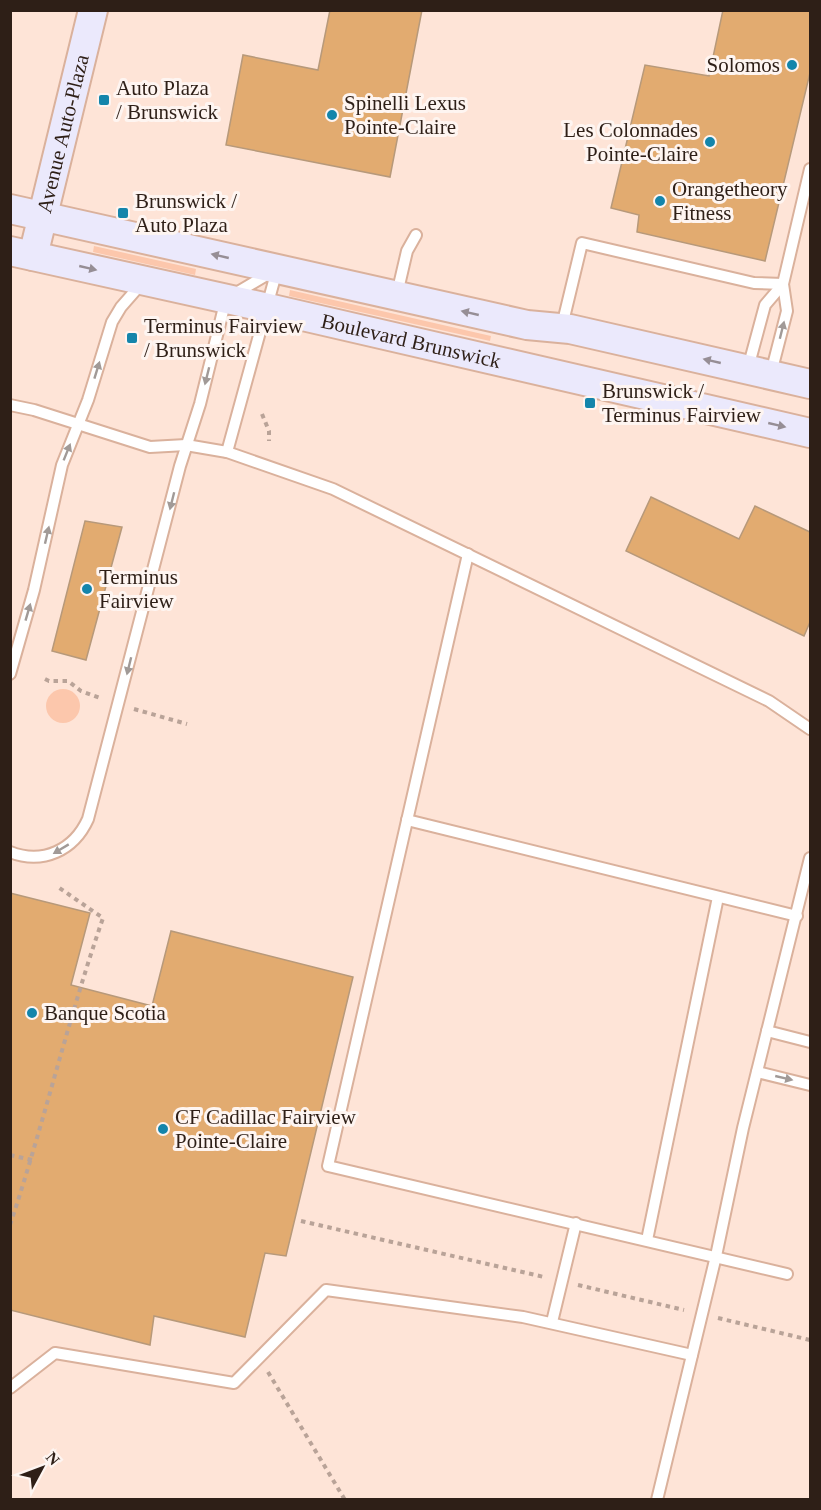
<svg xmlns="http://www.w3.org/2000/svg" width="821" height="1510" viewBox="0 0 821 1510" font-family="Georgia,serif">
<style>
.green{fill:#fcc7ac}
.building{fill:#e2ab70;stroke:#b7997a;stroke-width:1.5}
.lines{fill:none;stroke-linecap:round;stroke-linejoin:round}
.lane-casing{stroke:#dab19c;stroke-width:14}
.secondary-casing{stroke:#dab19c;stroke-width:32}
.path{stroke:#b9a398;stroke-width:4;stroke-dasharray:4.5 4.5;stroke-linecap:butt}
.lane{stroke:#fff;stroke-width:10}
.secondary{stroke:#ebe9fc;stroke-width:28}
.oneway{fill:#968e95}
.oneway2{fill:#a19a97}
.poi-dot{fill:#1485ab;stroke:#fef5f1;stroke-width:2}
.labels{text-anchor:middle;dominant-baseline:central;stroke-width:6;stroke-linejoin:round;paint-order:stroke}
.poi-label{font-size:21px;fill:#2e1f17;stroke:#fef5f1;text-anchor:start}
.street-label{font-size:21px;fill:#2e1f17;stroke:#fef5f1}
</style>
<rect width="100%" height="100%" fill="#fee4d7"/>
<!-- green -->
<g class="green">
<polygon points="94,246 196,269 195,275 93,252"/>
<polygon points="290,290 491,336 490,341 289,296"/>
<circle cx="63" cy="706" r="17"/>
</g>
<!-- building -->
<g class="building">
<polygon points="330,10 422,10 390,177 226,145 243,55 318,70"/>
<polygon points="723,10 810,10 810,73 765,261 637,232 639,215 611,208 645,65 709,76"/>
<polygon points="651,497 739,539 755,506 810,532 810,622 804,636 626,551"/>
<polygon points="85,521 122,527 86,660 52,651"/>
<polygon points="10,893 90,913 71,985 152,1006 171,931 353,977 286,1256 265,1253 245,1337 154,1316 150,1345 10,1310"/>
</g>
<g class="lines">
<defs>
<g id="lane">
<polyline points="397,294 407,251 416,235"/>
<polyline points="562,326 582,243 754,283 783,284"/>
<polyline points="748,368 765,305 783,284"/>
<polyline points="771,373 787,311 783,284 810,169"/>
<polyline points="10,405 34,410 150,447 186,445 227,452 333,489 769,701 810,729"/>
<polyline points="227,452 277,270"/>
<polyline points="468,554 328,1166 787,1274"/>
<polyline points="10,674 34,590 62,465 88,400 112,322 121,307 142,283"/>
<polyline points="407,820 797,916"/>
<path d="M10 852C43 865 74 850 88 819L180 466 200 404 226 299 270 273"/>
<polyline points="767,1031 810,1042"/>
<polyline points="757,1072 810,1085"/>
<polyline points="647,1240 718,897"/>
<polyline points="552,1322 576,1223"/>
<polyline points="10,1388 55,1353 234,1383 326,1290 523,1317 692,1355"/>
<polyline points="657,1500 716,1256 743,1128 810,858"/>
</g>
<g id="secondary">
<polyline points="10,209 527,325 570,329 810,384"/>
<path id="s1" d="M10 251 268 308 810 433"/>
<path id="s2" d="M33 256 93 10"/>
</g>
</defs>
<!-- lane casing -->
<use href="#lane" class="lane-casing"/>
<!-- secondary casing -->
<use href="#secondary" class="secondary-casing"/>
<!-- path -->
<g class="path">
<polyline points="262,414 269,431 269,441"/>
<polyline points="45,679 49,681 68,681 81,691 100,698"/>
<polyline points="134,709 187,724"/>
<polyline points="10,1155 32,1160"/>
<polyline points="301,1221 544,1277"/>
<path d="M10 1225C44 1123 68 1019 103 918L58 887"/>
<polyline points="578,1285 684,1310"/>
<polyline points="718,1318 810,1340"/>
<polyline points="268,1372 345,1500"/>
</g>
<!-- lane -->
<use href="#lane" class="lane"/>
<!-- secondary -->
<use href="#secondary" class="secondary"/>
</g>
<!-- one-way arrows -->
<defs><path id="oneway-solid" d="M-6-.8H1V-3.2L6.5 0L1 3.2V.8H-6Z" transform="scale(1.5)"/></defs>
<g class="oneway">
<use href="#oneway-solid" transform="translate(220 256) rotate(-167)"/>
<use href="#oneway-solid" transform="translate(88 268) rotate(13)"/>
<use href="#oneway-solid" transform="translate(470 313) rotate(-167)"/>
<use href="#oneway-solid" transform="translate(712 361) rotate(-167)"/>
<use href="#oneway-solid" transform="translate(777 425) rotate(13)"/>
</g>
<g class="oneway2">
<use href="#oneway-solid" transform="translate(782 330) rotate(-76)"/>
<use href="#oneway-solid" transform="translate(97 370) rotate(-73)"/>
<use href="#oneway-solid" transform="translate(207 376) rotate(104)"/>
<use href="#oneway-solid" transform="translate(67 452) rotate(-68)"/>
<use href="#oneway-solid" transform="translate(172 501) rotate(104)"/>
<use href="#oneway-solid" transform="translate(47 535) rotate(-77)"/>
<use href="#oneway-solid" transform="translate(28 612) rotate(-74)"/>
<use href="#oneway-solid" transform="translate(129 666) rotate(104)"/>
<use href="#oneway-solid" transform="translate(61 849) rotate(149)"/>
<use href="#oneway-solid" transform="translate(784 1078) rotate(13)"/>
</g>
<!-- markers -->
<g class="poi-dot">
<circle cx="792" cy="65" r="6"/>
<rect x="98" y="94" width="12" height="12" rx="3"/>
<circle cx="332" cy="115" r="6"/>
<circle cx="710" cy="142" r="6"/>
<circle cx="660" cy="201" r="6"/>
<rect x="117" y="207" width="12" height="12" rx="3"/>
<rect x="126" y="332" width="12" height="12" rx="3"/>
<rect x="584" y="397" width="12" height="12" rx="3"/>
<circle cx="87" cy="589" r="6"/>
<circle cx="32" cy="1013" r="6"/>
<circle cx="163" cy="1129" r="6"/>
</g>
<g class="labels">
<!-- poi labels -->
<g class="poi-label">
<text x="780" y="65" text-anchor="end">Solomos</text>
<text x="116" y="88">Auto Plaza<tspan x="116" dy="24">/ Brunswick</tspan></text>
<text x="344" y="103">Spinelli Lexus<tspan x="344" dy="24">Pointe-Claire</tspan></text>
<text x="698" y="130" text-anchor="end">Les Colonnades<tspan x="698" dy="24">Pointe-Claire</tspan></text>
<text x="672" y="189">Orangetheory<tspan x="672" dy="24">Fitness</tspan></text>
<text x="135" y="201">Brunswick /<tspan x="135" dy="24">Auto Plaza</tspan></text>
<text x="144" y="326">Terminus Fairview<tspan x="144" dy="24">/ Brunswick</tspan></text>
<text x="602" y="391">Brunswick /<tspan x="602" dy="24">Terminus Fairview</tspan></text>
<text x="99" y="577">Terminus<tspan x="99" dy="24">Fairview</tspan></text>
<text x="44" y="1013">Banque Scotia</text>
<text x="175" y="1117">CF Cadillac Fairview<tspan x="175" dy="24">Pointe-Claire</tspan></text>
</g>
<!-- street labels -->
<g class="street-label">
<text stroke="none"><textPath href="#s2" startOffset="126">Avenue Auto-Plaza</textPath></text>
<text stroke="none"><textPath href="#s1" startOffset="411">Boulevard Brunswick</textPath></text>
</g>
</g>
<!-- border -->
<rect width="821" height="1510" fill="none" stroke="#2e1f17" stroke-width="24"/>
<!-- north arrow -->
<g transform="translate(42 1468) rotate(49)" stroke="#fef5f1" stroke-width="4.5" paint-order="stroke">
<path d="M0-4.5L10 22L0 15L-10 22Z" fill="#2e1f17"/>
<text y="-9" font-size="16" font-weight="bold" text-anchor="middle" fill="#2e1f17">N</text>
</g>
</svg>
